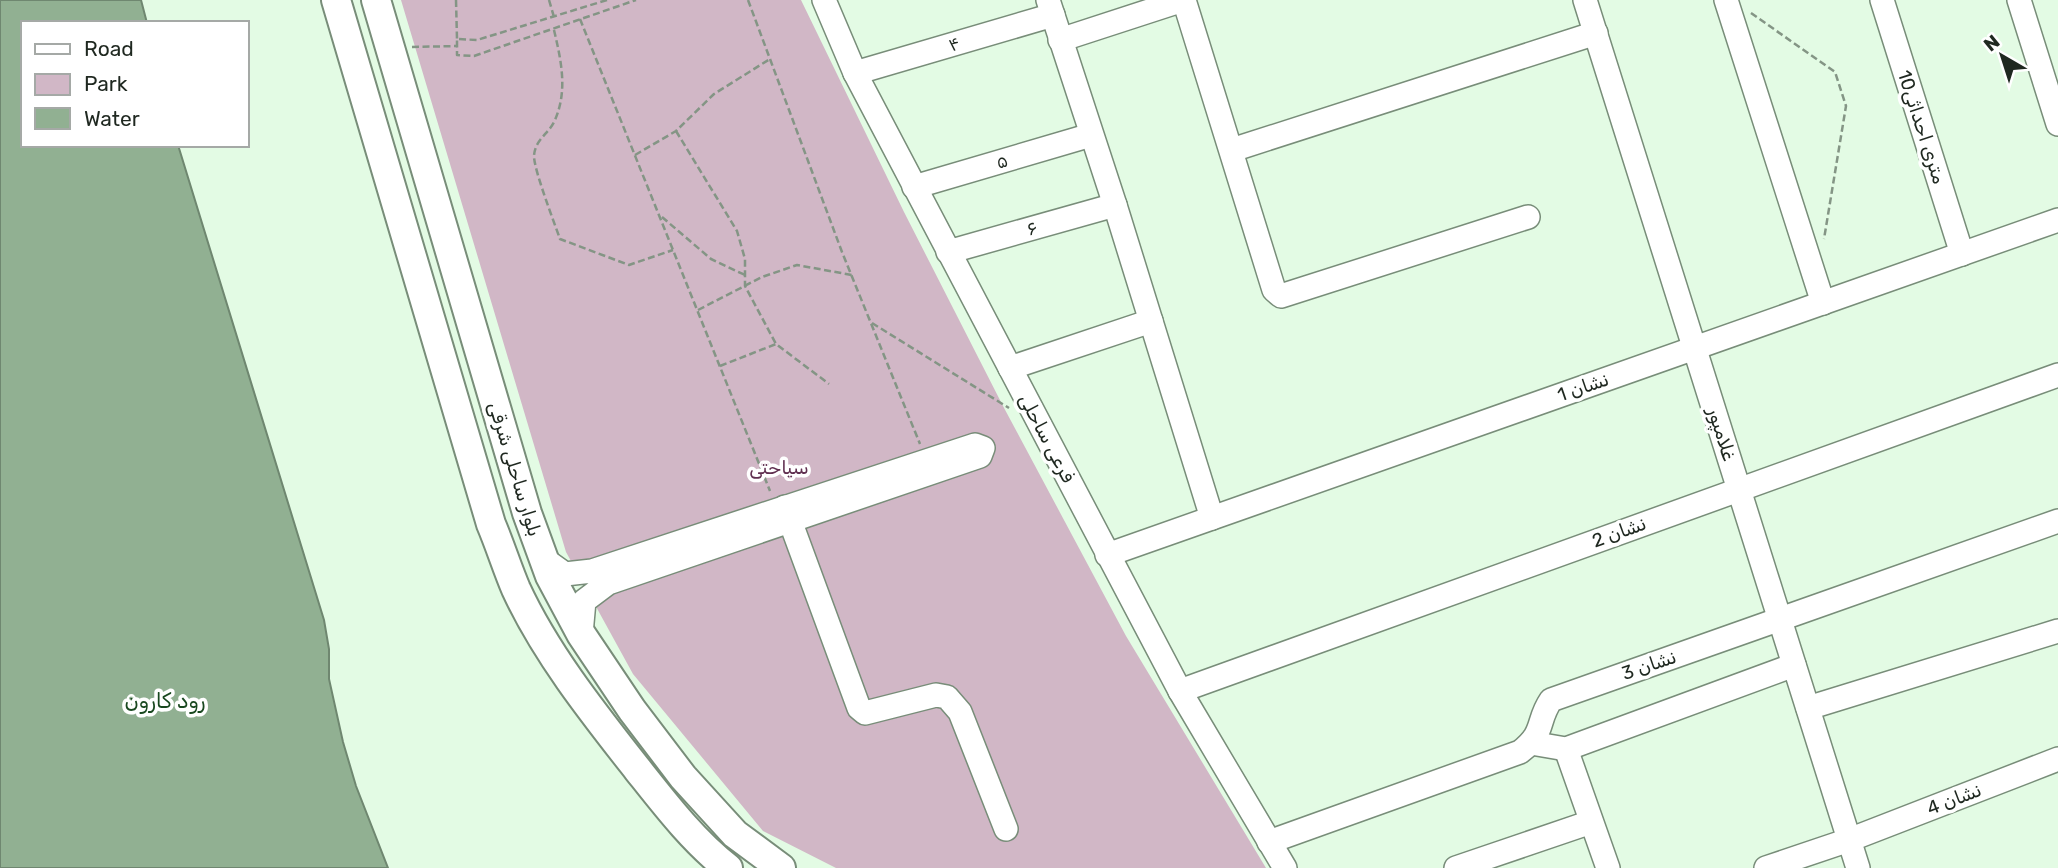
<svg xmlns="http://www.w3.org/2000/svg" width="2058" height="868" viewBox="0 0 2058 868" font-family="Rubik,'Noto Naskh Arabic',sans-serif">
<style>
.green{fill:#d1b7c6}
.water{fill:#91b092;stroke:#6f8770;stroke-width:2}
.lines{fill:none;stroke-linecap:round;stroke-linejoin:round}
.minor-casing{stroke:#788d79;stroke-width:26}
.major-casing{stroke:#788d79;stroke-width:32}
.path{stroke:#849585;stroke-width:2.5;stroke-dasharray:7 3.5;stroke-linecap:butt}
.minor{stroke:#fff;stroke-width:23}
.major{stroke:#fff;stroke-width:28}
.labels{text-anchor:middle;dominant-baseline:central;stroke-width:7;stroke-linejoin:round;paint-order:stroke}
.street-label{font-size:19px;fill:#1f2820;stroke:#fff}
.park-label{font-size:19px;fill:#602f50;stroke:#fff}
.water-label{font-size:21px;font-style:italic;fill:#19481f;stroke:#fff}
</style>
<rect width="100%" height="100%" fill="#e3fbe4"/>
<!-- green -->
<polygon class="green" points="401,0 801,0 904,212 1003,406 1126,636 1266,868 836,868 763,831 633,674 566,552"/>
<!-- water -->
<polygon class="water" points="0,0 141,0 147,23 23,23 23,145 178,145 324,620 329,649 329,679 343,742 356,786 388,868 0,868"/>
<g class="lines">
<defs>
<g id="minor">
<polyline points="824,0 855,73 1180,691 1285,868"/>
<polyline points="1048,0 1115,205 1212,518"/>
<polyline points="1184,0 1274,290 1281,296 1528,217"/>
<polyline points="1585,0 1858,868"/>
<polyline points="1726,0 1823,303"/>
<polyline points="1882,0 1962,254"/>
<polyline points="2019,0 2058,124"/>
<polyline points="1060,40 1183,0"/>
<polyline points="855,73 1053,15"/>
<polyline points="1232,150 1596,33"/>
<polyline points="914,187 1091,135"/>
<polyline points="948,252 1115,205"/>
<polyline points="1010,368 1151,321"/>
<polyline points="785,507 859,708 865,713 936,695 947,697 960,712 1006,829"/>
<polyline points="1107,555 2058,220"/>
<polyline points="544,559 565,574 592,571 975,445 983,448 980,456 608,583 584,601 581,634"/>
<polyline points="1180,691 2058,375"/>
<polyline points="1808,708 2058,631"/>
<polyline points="1531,743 1566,749 1794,665"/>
<polyline points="1566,749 1608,868"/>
<path d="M1269 842 1520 752C1546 732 1536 722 1551 700L2058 521"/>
<polyline points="1456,868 1591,822"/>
<polyline points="1766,868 1849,840 2058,759"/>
</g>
<g id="major">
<path d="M336 0 491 524C500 545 507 568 516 589 546 654 594 714 638 770 665 804 694 842 728 868"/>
<polyline points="376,0 527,513 550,576 581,634 632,710 683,777 735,834 781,868"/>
</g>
</defs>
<!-- minor casing -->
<use href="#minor" class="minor-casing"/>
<!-- major casing -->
<use href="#major" class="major-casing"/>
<!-- path -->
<g class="path">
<polyline points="456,0 457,39"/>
<polyline points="549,0 554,17"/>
<polyline points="607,0 477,40 457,39 457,55 474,56 636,0"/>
<polyline points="748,0 842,252 920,444"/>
<polyline points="1751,13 1835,72 1846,106 1824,239"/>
<polyline points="580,19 770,491"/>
<path d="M554 30C561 60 568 90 555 120 549 134 535 139 534 156 534 170 554 222 560 239L629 265 673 250"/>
<polyline points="412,47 457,46"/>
<polyline points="676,131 737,231 745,259 745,286 776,344 829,384"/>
<polyline points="635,155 676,131 714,94 770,59"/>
<polyline points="662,217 711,259 745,275"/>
<polyline points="698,310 762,277 797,265 852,275"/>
<polyline points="872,323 1009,408"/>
<polyline points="720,366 776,344"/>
</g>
<!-- minor -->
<use href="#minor" class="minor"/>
<!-- major -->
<use href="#major" class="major"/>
</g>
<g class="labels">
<!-- street labels -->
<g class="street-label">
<text transform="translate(954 44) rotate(-16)">۴</text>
<text transform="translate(1922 127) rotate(72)">10متری احداثی</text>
<text transform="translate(1002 161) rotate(-16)">۵</text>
<text transform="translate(1032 228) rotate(-16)">۶</text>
<text transform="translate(1583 387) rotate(-19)">نشان 1</text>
<text transform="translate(1722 434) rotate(73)">غلامپور</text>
<text transform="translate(1047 438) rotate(62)">فرعی ساحلی</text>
<text transform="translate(515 469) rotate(73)">بلوار ساحلی شرقی</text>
<text transform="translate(1619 532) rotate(-20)">نشان 2</text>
<text transform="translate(1649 665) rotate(-19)">نشان 3</text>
<text transform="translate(1954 799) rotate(-21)">نشان 4</text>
</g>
<!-- park labels -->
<g class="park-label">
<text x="779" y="467">سیاحتی</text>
</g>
<!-- water labels -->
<g class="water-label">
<text x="165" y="700">رود کارون</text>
</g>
</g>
<!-- legend -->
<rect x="21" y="21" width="228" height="126" fill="#ffffff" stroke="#a5a9a6" stroke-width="2"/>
<rect x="35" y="44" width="35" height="10" fill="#ffffff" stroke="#a5a9a6" stroke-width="2"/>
<text x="84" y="56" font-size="21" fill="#1f2820">Road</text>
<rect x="35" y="74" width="35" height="21" fill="#d1b7c6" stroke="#a5a9a6" stroke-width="2"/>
<text x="84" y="91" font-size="21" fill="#1f2820">Park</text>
<rect x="35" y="108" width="35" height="21" fill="#91b092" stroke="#a5a9a6" stroke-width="2"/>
<text x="84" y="126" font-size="21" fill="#1f2820">Water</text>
<!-- north arrow -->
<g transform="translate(2002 56) rotate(321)" stroke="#ffffff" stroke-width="5" paint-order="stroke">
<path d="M0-5L12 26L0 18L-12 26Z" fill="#1f2820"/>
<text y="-10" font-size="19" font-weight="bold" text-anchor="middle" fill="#1f2820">N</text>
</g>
</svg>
